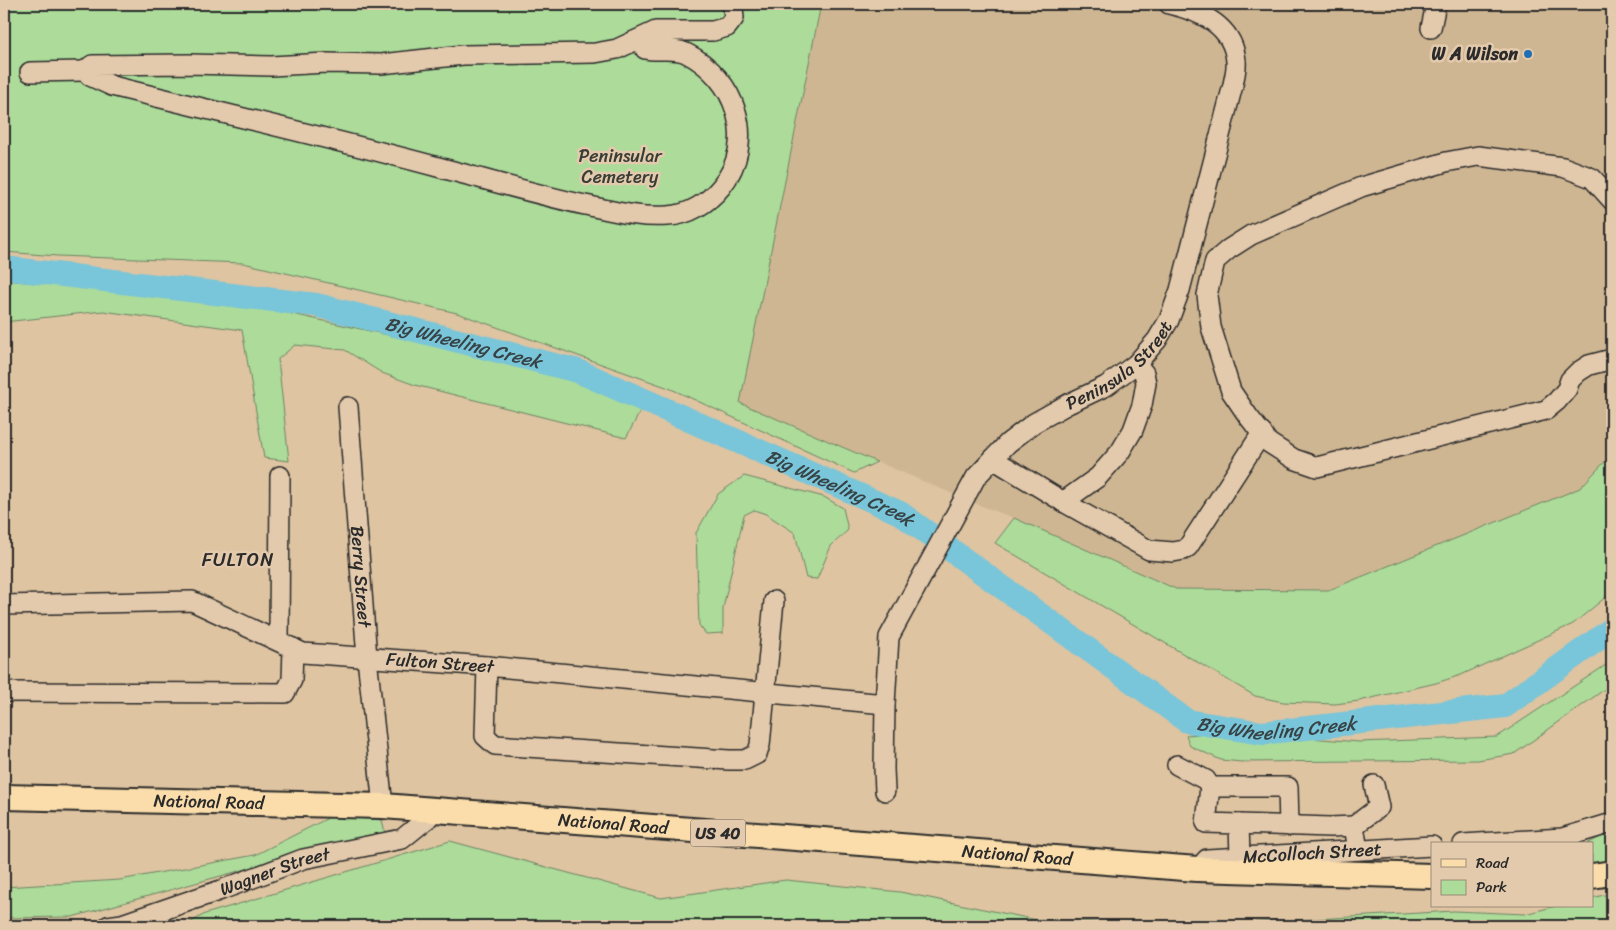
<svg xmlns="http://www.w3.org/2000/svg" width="1616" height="930" viewBox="0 0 1616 930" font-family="Sriracha,sans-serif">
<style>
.built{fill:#cfb692}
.green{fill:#acdb9a;stroke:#6c8362}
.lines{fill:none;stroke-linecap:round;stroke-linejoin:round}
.river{stroke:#79c5d9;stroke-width:24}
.minor-casing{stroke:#2b2b2b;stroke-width:22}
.major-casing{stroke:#2b2b2b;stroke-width:28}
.minor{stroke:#e4caac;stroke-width:19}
.major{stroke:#faddab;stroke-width:24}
.poi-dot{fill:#1f6fb2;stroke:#e4caac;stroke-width:2}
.labels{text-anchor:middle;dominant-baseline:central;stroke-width:5;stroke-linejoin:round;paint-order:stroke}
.shield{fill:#e4caac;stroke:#625b52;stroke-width:1}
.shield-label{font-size:16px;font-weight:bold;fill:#2b2b2b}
.poi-label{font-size:18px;font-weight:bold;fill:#2b2b2b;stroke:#e4caac;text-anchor:end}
.park-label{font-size:18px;fill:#383d36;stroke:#e4caac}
.street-label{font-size:18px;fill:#2b2b2b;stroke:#e4caac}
.water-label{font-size:19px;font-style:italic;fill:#374245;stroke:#e4caac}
.neighbourhood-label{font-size:19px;letter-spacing:1px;fill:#2b2b2b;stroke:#e4caac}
</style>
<rect width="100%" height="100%" fill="#dec4a1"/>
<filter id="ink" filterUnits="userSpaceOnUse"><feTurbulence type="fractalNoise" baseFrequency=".02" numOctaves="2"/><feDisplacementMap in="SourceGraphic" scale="10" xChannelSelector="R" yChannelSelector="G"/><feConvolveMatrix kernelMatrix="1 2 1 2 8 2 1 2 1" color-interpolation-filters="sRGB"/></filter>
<g filter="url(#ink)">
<!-- built -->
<polygon class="built" points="821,4 1612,4 1612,454 1580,488 1329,590 1176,589 1014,518 974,503 740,403"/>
<!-- green -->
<g class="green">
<polygon points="4,4 821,4 740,403 877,462 854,473 669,388 457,313 243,263 58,256 4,252"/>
<polygon points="4,280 233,301 543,369 642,408 626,438 415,385 382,373 345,350 295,345 278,359 289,461 264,458 242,330 103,311 4,322"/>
<polygon points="1612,454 1612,592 1573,624 1461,675 1436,683 1359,701 1335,704 1283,702 1255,696 995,543 1014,518 1176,589 1329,590 1580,488"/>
<polygon points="744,476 824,497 843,508 848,530 831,546 817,579 806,578 795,533 766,514 754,510 744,515 723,608 723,633 706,634 699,625 696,533 718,494"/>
<polygon points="1612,661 1612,684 1514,754 1478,760 1242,762 1221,760 1190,746 1186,735 1234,732 1359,742 1497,737"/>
<polygon points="332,816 382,820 385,833 315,850 72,917 4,918 4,887 120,880 255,855"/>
<polygon points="1612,831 1612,860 1596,866 1592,863 1592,844 1587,844"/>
<polygon points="450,841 661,898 786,880 900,892 1037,920 1195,926 1454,911 1525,914 1556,906 1592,906 1592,898 1612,893 1612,926 184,926 205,914"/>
</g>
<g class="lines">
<!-- river -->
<path class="river" id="s1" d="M4 268 316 305 578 371 900 513 1187 721 1262 733 1505 706 1612 629"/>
<defs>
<g id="minor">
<polyline points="1431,28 1436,4"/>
<path d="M640 40 645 49C658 52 674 47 686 53 736 78 758 141 721 187 708 203 689 215 668 216 637 218 614 211 585 205 535 194 487 180 438 167 330 138 221 113 112 86L90 76 85 71 92 65 189 64 271 66 326 63 381 64 463 55 595 53 617 49 656 31H713L727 27 734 18 733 7 730 4"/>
<polyline points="30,72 85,71"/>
<polyline points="1612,200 1592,178 1563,167 1478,156 1446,162 1361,187 1251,235 1229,249 1215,261 1207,295 1211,327 1231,391 1248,416 1269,443 1294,459 1317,467 1546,410 1557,401 1567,389 1570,380 1578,372 1589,365 1612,359"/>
<path id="s2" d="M348 407 367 658 383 806"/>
<polyline points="993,459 1067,504 1149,550 1173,552 1184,550 1188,547 1262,433"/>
<polyline points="1063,502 1098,477 1120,452 1133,430 1142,405 1146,383 1144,373 1136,364"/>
<path id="s3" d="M4 605 192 601 303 653 487 666 885 704"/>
<polyline points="279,641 280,476"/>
<polyline points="487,666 485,736 495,745 729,760 745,760 757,754 760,745 774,601"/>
<polyline points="4,692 285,693 292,680 293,648"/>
<polyline points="1177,765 1206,780 1210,787"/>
<path id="s4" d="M885 791 884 769 885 704 889 637 976 477 1008 443 1034 423 1068 404 1106 386 1136 364 1157 340 1169 320 1180 290 1233 85C1234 78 1237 69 1236 61 1233 25 1200 11 1169 4"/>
<polyline points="1239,824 1206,823 1210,787 1288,787 1289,826"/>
<polyline points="1354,826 1379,807 1374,785"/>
<polyline points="1463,844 1562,838 1612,823"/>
<polyline points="1240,857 1239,824 1330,827 1354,826 1358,850"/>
<path id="s5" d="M1200 867 1207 859 1432 846"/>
<path id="s6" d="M108 926 122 924 221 890 303 859 402 839 428 818 435 809"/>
</g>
<g id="major">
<path id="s7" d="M4 797 383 806 1197 869 1432 876"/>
<polyline points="1592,876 1612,873"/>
</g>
</defs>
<!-- minor casing -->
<use href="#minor" class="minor-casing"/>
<!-- major casing -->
<use href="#major" class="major-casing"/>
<!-- minor -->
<use href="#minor" class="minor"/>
<!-- major -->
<use href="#major" class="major"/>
</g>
</g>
<!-- markers -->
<circle class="poi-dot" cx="1528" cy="54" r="5"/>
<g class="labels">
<!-- shield labels -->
<rect class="shield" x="690.5" y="819.5" width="55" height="27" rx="4"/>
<g class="shield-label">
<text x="718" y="833">US 40</text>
</g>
<!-- poi labels -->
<g class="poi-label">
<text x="1518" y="54">W A Wilson</text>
</g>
<!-- park labels -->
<g class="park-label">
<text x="620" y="156">Peninsular<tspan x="620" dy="21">Cemetery</tspan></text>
</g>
<!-- street labels -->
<g class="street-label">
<text stroke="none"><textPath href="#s4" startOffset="520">Peninsula Street</textPath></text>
<text stroke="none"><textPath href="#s2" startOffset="170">Berry Street</textPath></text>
<text stroke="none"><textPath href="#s3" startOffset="448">Fulton Street</textPath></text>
<text stroke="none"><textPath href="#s7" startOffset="205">National Road</textPath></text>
<text stroke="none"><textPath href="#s7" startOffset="610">National Road</textPath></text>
<text stroke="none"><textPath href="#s5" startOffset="116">McColloch Street</textPath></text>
<text stroke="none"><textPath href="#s7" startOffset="1015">National Road</textPath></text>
<text stroke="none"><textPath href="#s6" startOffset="176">Wagner Street</textPath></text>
</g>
<!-- water labels -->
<g class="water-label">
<text stroke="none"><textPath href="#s1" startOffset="466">Big Wheeling Creek</textPath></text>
<text stroke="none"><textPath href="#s1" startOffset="871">Big Wheeling Creek</textPath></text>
<text stroke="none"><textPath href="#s1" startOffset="1381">Big Wheeling Creek</textPath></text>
</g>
<!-- neighbourhood labels -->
<g class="neighbourhood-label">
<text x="238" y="559">FULTON</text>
</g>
</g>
<!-- margin -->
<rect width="1616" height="930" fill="none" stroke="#e4caac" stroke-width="20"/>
<rect x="10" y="10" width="1596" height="910" fill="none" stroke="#2b2b2b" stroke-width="2" filter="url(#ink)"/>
<!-- legend -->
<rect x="1431" y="842" width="162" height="65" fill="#e4caac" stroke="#9a8a78"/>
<rect x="1441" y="859" width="25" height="8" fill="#faddab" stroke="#9a8a78"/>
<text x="1476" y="868" font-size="15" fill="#2b2b2b">Road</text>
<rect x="1441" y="880" width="25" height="15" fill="#acdb9a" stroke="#9a8a78"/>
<text x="1476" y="892" font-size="15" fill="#2b2b2b">Park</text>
</svg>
